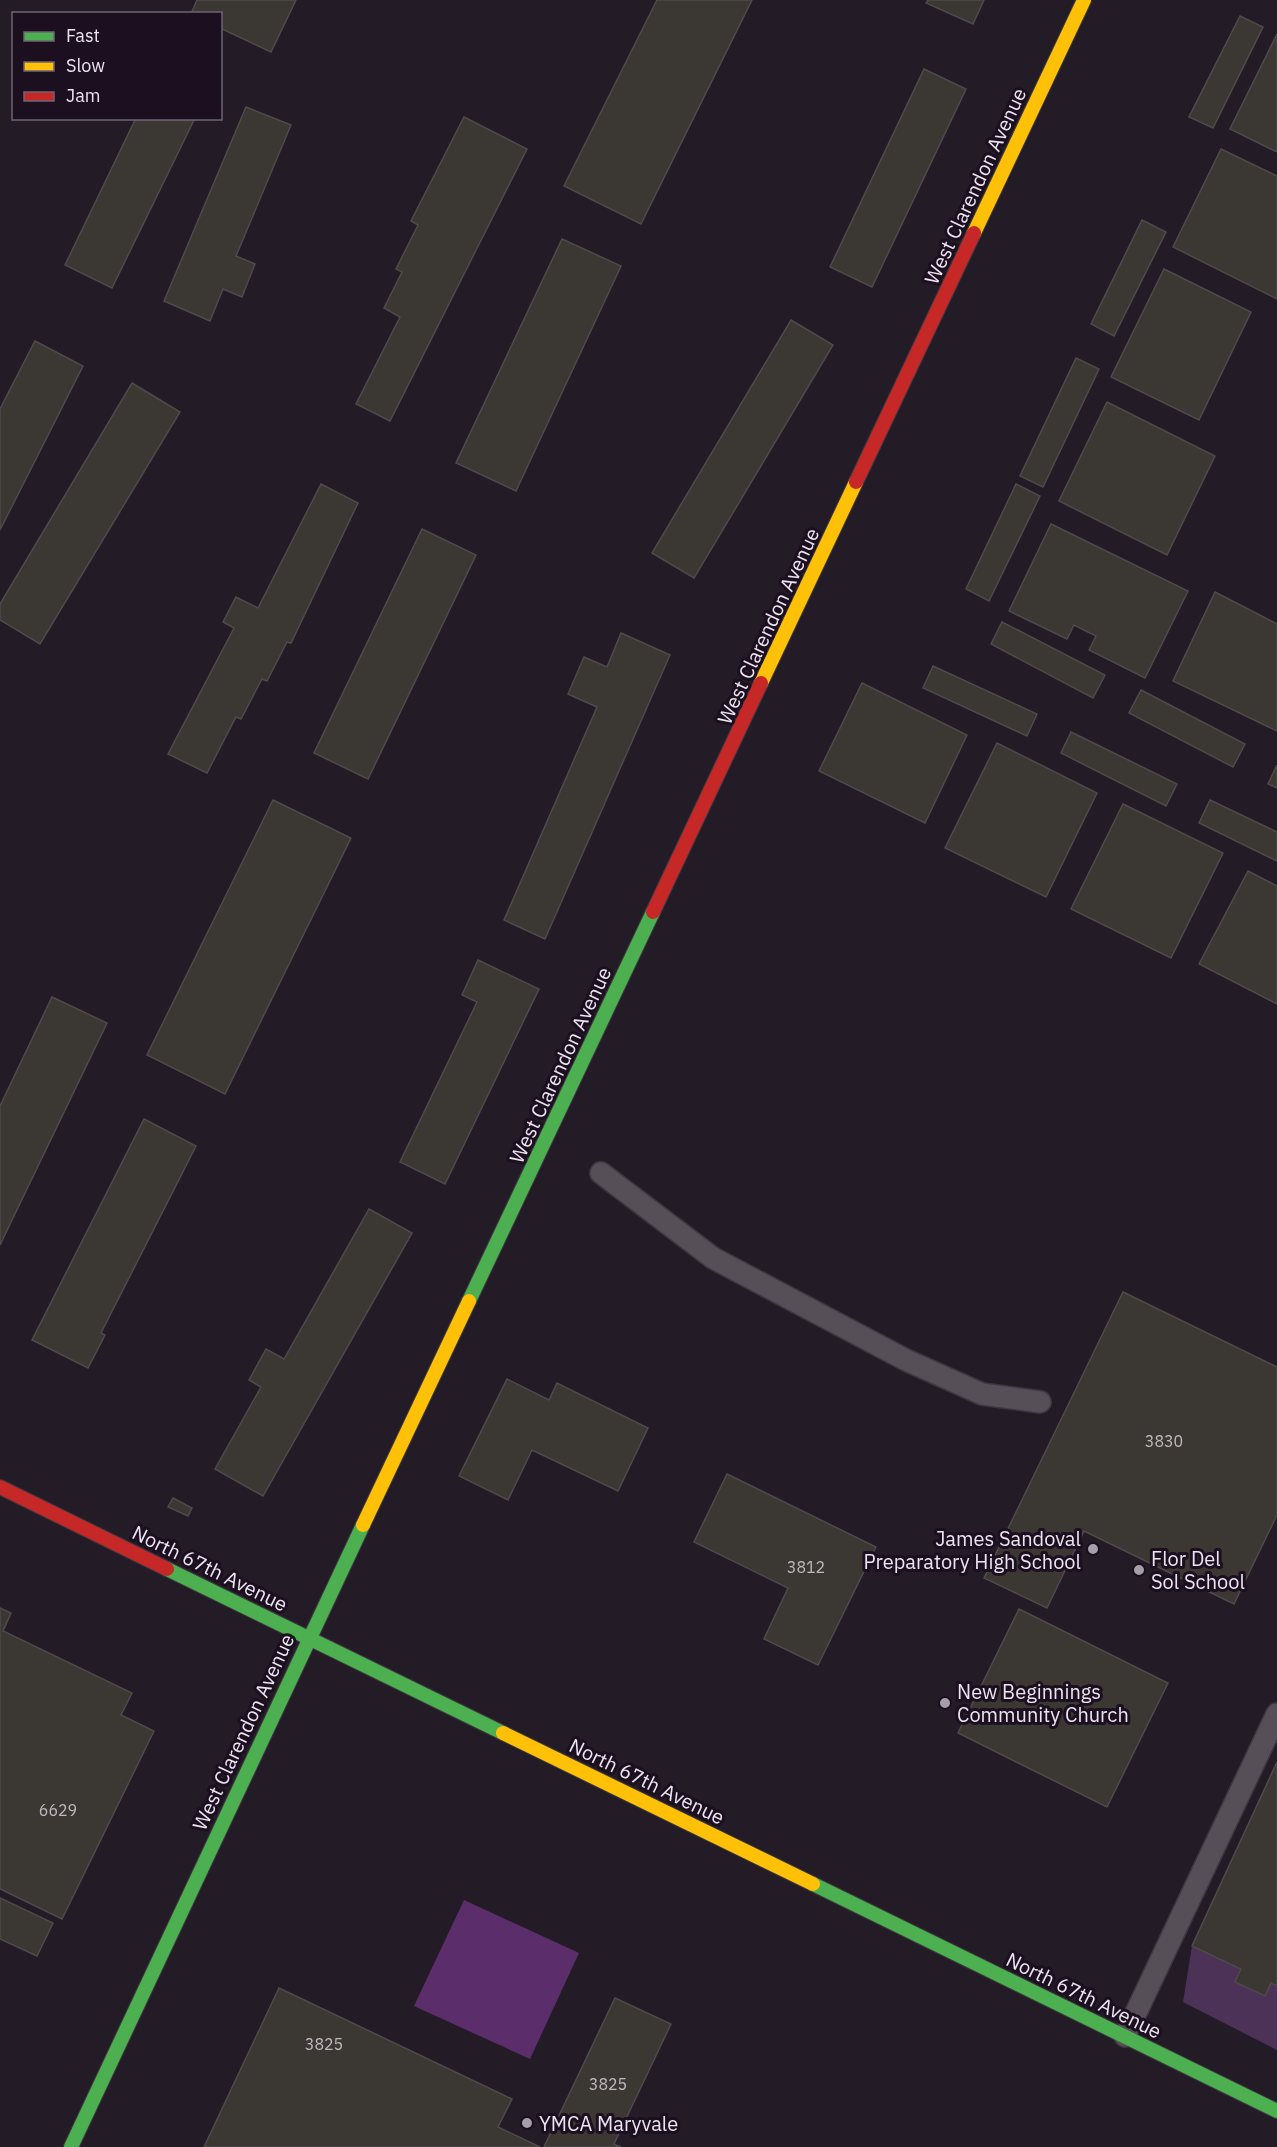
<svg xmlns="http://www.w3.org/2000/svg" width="1277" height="2147" viewBox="0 0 1277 2147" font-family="'IBM Plex Sans',sans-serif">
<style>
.green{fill:#4d3258}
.water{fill:#5b2d6a}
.building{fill:#3b3732;stroke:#4f4a4b;stroke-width:1.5}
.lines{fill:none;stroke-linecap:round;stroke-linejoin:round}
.lane-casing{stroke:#3d383f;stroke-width:24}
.fast-casing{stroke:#3d383f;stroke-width:16}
.slow-casing{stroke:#3d383f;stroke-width:16}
.jam-casing{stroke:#3d383f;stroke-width:16}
.lane{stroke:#564f57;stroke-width:21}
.fast{stroke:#4caf50;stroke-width:14}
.slow{stroke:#ffc107;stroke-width:14}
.jam{stroke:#c62828;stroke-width:14}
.poi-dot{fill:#a69eaa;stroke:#1b0f20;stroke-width:2}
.labels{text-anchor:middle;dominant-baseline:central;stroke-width:6;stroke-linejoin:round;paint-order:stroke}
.number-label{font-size:16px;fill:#c0b9c1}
.street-label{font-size:20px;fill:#ede4f1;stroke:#1b0f20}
.poi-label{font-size:20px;fill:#ede4f1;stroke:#1b0f20;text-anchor:start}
</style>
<rect width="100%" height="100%" fill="#231c26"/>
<!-- green -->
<polygon class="green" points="1192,1946 1241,1969 1235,1982 1264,1996 1271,1983 1277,1986 1277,2050 1183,2002"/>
<!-- water -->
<polygon class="water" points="464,1900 579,1953 530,2059 414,2006"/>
<!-- building -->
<g class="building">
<polygon points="197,0 296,0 271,52 220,28 220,14 191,14"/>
<polygon points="657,0 752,0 641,224 564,186"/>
<polygon points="928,0 984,0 973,24 926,3"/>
<polygon points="1240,16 1263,27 1213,128 1189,117"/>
<polygon points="1277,34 1277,152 1230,129"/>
<polygon points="924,69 966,89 872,287 830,267"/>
<polygon points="246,107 291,125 236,256 255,264 242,297 223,289 210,321 164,301"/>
<polygon points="464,117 527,149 390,421 356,404 400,317 384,308 402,272 396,269 418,225 411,221"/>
<polygon points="136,118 195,118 112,288 65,265"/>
<polygon points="1221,149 1277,176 1277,299 1173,247"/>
<polygon points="1142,220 1166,232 1114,336 1091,324"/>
<polygon points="562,239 621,266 516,491 456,463"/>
<polygon points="1164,269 1251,312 1199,420 1111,377"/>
<polygon points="791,320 833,345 694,578 652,553"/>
<polygon points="35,341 83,366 0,530 0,409"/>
<polygon points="1076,358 1099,369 1043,487 1020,476"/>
<polygon points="132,383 180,412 40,644 0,620 0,604"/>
<polygon points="1107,402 1215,456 1167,555 1059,501"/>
<polygon points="321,484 358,503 291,643 287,642 267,681 262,679 241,719 236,717 207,773 168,754 234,628 223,622 236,597 258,608"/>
<polygon points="1016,484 1040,496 989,601 966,589"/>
<polygon points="1051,524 1188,591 1145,678 1089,650 1096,636 1074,625 1067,639 1009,611"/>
<polygon points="422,529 476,555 368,779 314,753"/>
<polygon points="1215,592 1277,624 1277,731 1173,681"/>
<polygon points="1002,622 1105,675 1093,698 991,644"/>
<polygon points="621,633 670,655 545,939 504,920 597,707 568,694 584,657 607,667"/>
<polygon points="933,666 1037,714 1027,736 923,688"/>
<polygon points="862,683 967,735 925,823 819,771"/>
<polygon points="1141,690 1245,744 1233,767 1129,713"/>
<polygon points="1071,732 1177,784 1166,806 1061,753"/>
<polygon points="997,743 1097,793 1046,897 945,848"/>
<polygon points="1277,765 1277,788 1268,784"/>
<polygon points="273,800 351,838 225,1094 147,1055"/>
<polygon points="1210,800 1277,832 1277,861 1199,823"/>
<polygon points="1123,804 1223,853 1171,958 1071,909"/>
<polygon points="1248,871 1277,886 1277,1004 1199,964"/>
<polygon points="478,960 539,989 445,1184 400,1162 477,1002 462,995"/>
<polygon points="52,997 107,1023 0,1245 0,1106"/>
<polygon points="144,1119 196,1146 101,1333 105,1335 88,1368 32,1340"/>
<polygon points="369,1209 412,1233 263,1496 215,1469 261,1387 249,1380 266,1349 284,1359"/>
<polygon points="1123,1292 1277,1367 1277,1515 1234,1604 1084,1531 1047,1608 984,1578"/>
<polygon points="507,1379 549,1400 557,1383 648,1428 618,1491 532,1450 508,1500 459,1476"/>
<polygon points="727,1474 876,1547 818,1665 764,1639 788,1588 694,1542"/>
<polygon points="173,1498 192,1508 188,1516 168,1507"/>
<polygon points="0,1608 11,1613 3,1631 132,1693 121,1715 154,1731 62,1919 0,1889"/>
<polygon points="1019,1609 1168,1683 1107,1807 958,1733"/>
<polygon points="1277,1762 1277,1986 1271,1983 1265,1996 1235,1982 1241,1969 1192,1946"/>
<polygon points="0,1898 53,1923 37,1956 0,1939"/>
<polygon points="279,1988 512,2099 498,2127 540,2147 204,2147"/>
<polygon points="615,1998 671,2024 614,2144 621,2147 544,2147"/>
</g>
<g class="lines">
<defs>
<g id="lane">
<polyline points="601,1173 713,1258 906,1360 982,1394 1040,1402"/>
<polyline points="1125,2036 1277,1714"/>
</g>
<g id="fast">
<polyline points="469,1301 653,912"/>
<polyline points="167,1569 503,1733"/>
<polyline points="813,1884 1277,2111"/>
<polyline points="71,2147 363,1525"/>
</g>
<g id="slow">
<polyline points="974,233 1084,0"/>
<polyline points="761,683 856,482"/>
<polyline points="363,1525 469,1301"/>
<polyline points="503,1733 813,1884"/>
</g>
<g id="jam">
<polyline points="856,482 974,233"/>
<polyline points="653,912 761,683"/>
<polyline points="0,1487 167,1569"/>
</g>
</defs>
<!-- lane casing -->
<use href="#lane" class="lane-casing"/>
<!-- fast casing -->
<use href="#fast" class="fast-casing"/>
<!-- slow casing -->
<use href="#slow" class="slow-casing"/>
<!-- jam casing -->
<use href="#jam" class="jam-casing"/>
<!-- lane -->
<use href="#lane" class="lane"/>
<!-- fast -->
<use href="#fast" class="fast"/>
<!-- slow -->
<use href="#slow" class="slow"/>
<!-- jam -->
<use href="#jam" class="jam"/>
</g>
<!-- markers -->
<g class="poi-dot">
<circle cx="1093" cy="1549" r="6"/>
<circle cx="1139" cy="1570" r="6"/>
<circle cx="945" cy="1703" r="6"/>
<circle cx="527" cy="2123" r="6"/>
</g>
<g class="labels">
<!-- number labels -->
<g class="number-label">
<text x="1164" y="1441">3830</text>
<text x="806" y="1567">3812</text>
<text x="58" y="1810">6629</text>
<text x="324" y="2044">3825</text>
<text x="608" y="2084">3825</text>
</g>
<!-- street labels -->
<g class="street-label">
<text transform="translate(975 186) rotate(-65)">West Clarendon Avenue</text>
<text transform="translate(768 626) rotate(-65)">West Clarendon Avenue</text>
<text transform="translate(560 1065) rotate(-65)">West Clarendon Avenue</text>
<text transform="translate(210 1568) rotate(26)">North 67th Avenue</text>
<text transform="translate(243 1732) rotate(-65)">West Clarendon Avenue</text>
<text transform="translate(647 1781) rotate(26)">North 67th Avenue</text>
<text transform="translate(1084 1995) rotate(26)">North 67th Avenue</text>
</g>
<!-- poi labels -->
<g class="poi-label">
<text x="1081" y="1538" text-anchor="end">James Sandoval<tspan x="1081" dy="23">Preparatory High School</tspan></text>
<text x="1151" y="1558">Flor Del<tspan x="1151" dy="23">Sol School</tspan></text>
<text x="957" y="1691">New Beginnings<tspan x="957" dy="23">Community Church</tspan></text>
<text x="539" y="2123">YMCA Maryvale</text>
</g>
</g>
<!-- legend -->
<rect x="12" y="12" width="210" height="108" fill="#1b0f20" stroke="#6f6474" stroke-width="1.5"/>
<rect x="24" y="32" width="30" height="9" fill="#4caf50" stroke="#6f6474" stroke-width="1.5"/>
<text x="66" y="42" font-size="18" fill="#ede4f1">Fast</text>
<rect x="24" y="62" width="30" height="9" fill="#ffc107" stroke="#6f6474" stroke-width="1.5"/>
<text x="66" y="72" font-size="18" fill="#ede4f1">Slow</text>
<rect x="24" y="92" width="30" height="9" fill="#c62828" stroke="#6f6474" stroke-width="1.5"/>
<text x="66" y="102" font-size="18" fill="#ede4f1">Jam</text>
</svg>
